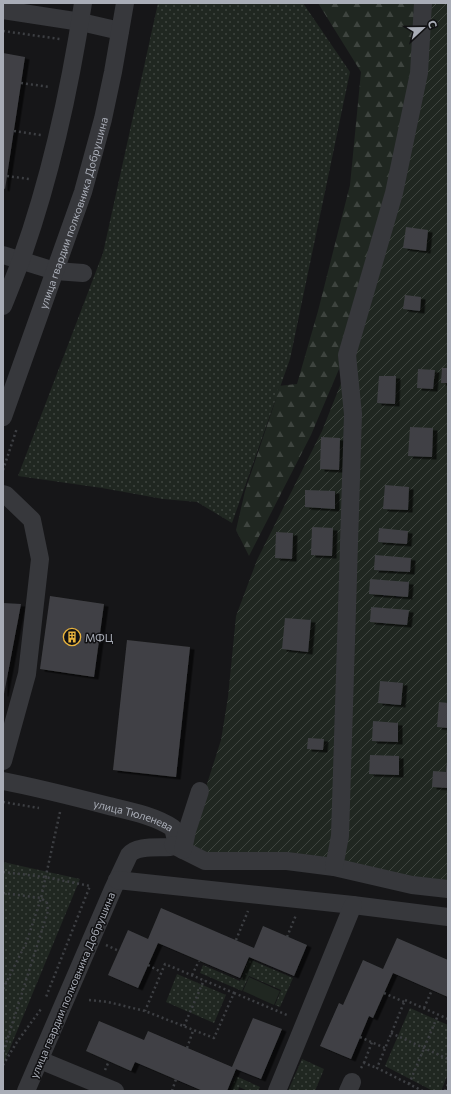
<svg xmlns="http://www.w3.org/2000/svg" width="451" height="1094" viewBox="0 0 451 1094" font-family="Commissioner,sans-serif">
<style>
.grass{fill:url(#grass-dots)}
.forest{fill:url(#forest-firs)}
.garden{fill:url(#garden-furrows)}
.pitch{fill:#202721}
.building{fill:#404145;filter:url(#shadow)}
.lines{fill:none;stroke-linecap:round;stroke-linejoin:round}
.path{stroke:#3d3f43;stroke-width:2.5;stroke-dasharray:2 3;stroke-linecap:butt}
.minor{stroke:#37383c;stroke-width:18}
.labels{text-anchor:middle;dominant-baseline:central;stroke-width:3;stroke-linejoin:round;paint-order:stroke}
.street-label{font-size:11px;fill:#a9adb7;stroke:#111113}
.poi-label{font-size:11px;fill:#a9adb7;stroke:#111113;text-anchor:start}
</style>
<defs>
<pattern id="grass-dots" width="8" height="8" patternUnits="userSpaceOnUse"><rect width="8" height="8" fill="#202721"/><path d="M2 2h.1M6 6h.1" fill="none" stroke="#3e443f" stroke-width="1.8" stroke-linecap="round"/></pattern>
<pattern id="forest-firs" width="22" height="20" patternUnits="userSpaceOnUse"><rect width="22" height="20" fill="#202721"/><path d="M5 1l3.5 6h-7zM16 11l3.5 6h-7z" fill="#3e443f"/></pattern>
<pattern id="garden-furrows" width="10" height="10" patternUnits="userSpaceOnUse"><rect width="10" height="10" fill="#202721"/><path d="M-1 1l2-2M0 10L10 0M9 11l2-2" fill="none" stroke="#3e443f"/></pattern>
<filter id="shadow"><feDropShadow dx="4.5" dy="2.5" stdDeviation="0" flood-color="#0009"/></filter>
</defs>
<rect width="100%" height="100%" fill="#161618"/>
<!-- grass -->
<g class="grass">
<polygon points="158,3 303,3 350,72 290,359 232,523 197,502 163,499 102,488 18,476 103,253"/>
<polygon points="3,862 80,879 3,1065"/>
<polygon points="249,959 293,978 280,1007 275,1005 281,990 249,976 242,991 200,973 203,965 240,981"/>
<polygon points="177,974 226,995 214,1023 166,1002"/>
<polygon points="410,1008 448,1025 448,1074 441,1091 433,1091 385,1066"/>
<polygon points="302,1059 324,1069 315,1091 288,1091"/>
<polygon points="236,1076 260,1087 258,1091 248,1091 239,1087 238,1091 230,1091"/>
</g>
<!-- forest -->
<polygon class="forest" points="318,3 421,3 416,72 345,355 311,435 249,556 236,530 245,491 275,402 278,386 297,384 318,311 350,185 361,72"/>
<!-- garden -->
<polygon class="garden" points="427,3 448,3 448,887 189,856 192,831 221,740 228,697 236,616 257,560 322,431 353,353"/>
<!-- pitch -->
<polygon class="pitch" points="249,977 280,991 274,1005 243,991"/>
<!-- building -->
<g class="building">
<polygon points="3,53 25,57 5,189 3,188"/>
<polygon points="406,227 428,230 426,251 403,248"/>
<polygon points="405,295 421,297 420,311 403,309"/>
<polygon points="442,368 448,368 448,383 441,383"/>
<polygon points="418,369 435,370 433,389 417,388"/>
<polygon points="379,376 396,376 395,404 377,403"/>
<polygon points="410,427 433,428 432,457 408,456"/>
<polygon points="321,437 340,438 339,470 320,469"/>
<polygon points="385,485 409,487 408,510 383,509"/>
<polygon points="305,490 335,491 335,509 305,507"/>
<polygon points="312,527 333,528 332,556 311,555"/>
<polygon points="379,528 408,531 407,544 378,542"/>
<polygon points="276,532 293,533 292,559 275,558"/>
<polygon points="375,555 411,558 410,572 374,570"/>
<polygon points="370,579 409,582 408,597 369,594"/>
<polygon points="50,596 104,604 94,677 40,669"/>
<polygon points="3,603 21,604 4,694 3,694"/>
<polygon points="371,607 409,610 407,625 370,622"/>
<polygon points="285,618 311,620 308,652 282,649"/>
<polygon points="127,640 190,647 176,777 113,770"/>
<polygon points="380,681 403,683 401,705 378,703"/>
<polygon points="439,702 448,703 448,728 437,727"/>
<polygon points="373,721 398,723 398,742 372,741"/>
<polygon points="308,738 324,739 323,750 307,749"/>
<polygon points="370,755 399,756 399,775 369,774"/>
<polygon points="447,762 448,762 448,788 432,787 433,771 446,772"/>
<polygon points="161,908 254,948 263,926 307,945 294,976 249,957 240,978 158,943 138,988 108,975 128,930 148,939"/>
<polygon points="397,938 448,960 448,997 393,973 373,1018 369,1016 351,1059 320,1046 339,1003 343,1005 363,960 383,969"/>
<polygon points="253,1018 282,1029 261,1079 236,1069 227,1091 203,1091 135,1062 131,1071 86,1051 99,1021 144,1040 148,1031 232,1067"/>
</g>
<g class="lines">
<!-- path -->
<g class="path">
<polyline points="3,31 60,39"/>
<polyline points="21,83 50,87"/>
<polyline points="14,131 41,135"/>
<polyline points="7,176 29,179"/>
<polyline points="3,470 17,428"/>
<polyline points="3,802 39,808"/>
<polyline points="3,872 45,877 90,886 46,997"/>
<polyline points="3,893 41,898 47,903 48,911 3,1053"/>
<polyline points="287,937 296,915"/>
<polyline points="236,940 248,911"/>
<polyline points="106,945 119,951"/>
<polyline points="148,965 161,972"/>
<polyline points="192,975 199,961"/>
<polyline points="3,989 27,941 41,898 60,812"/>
<polyline points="234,993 287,1015"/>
<polyline points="384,993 404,1002"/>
<polyline points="89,1000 108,1002 145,1011 214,1038 234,993 165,964 145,1011"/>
<polyline points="424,1008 432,990"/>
<polyline points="184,1026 204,980"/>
<polyline points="391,1033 448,1059"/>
<polyline points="360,1037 385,1048"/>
<polyline points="187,1048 193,1031"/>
<polyline points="364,1063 372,1042"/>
<polyline points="3,1065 17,1042 41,1009"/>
<polyline points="361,1068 364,1063 377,1068"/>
<polyline points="105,1070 109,1061"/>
<polyline points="409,1084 438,1015"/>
<polyline points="172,1091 176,1079"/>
<polyline points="423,1091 377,1068 405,1000 448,1019"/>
<polyline points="445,1091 448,1084"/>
</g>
<!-- minor -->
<g class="minor">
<polyline points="3,10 81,22 120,31"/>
<polyline points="3,255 55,271 83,273"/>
<path d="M3 306C9 291 15 276 21 260 50 179 70 88 83 3"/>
<path id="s1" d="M3 417 83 192 103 119 113 72 125 3"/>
<polyline points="3,494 6,495 32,520 40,559 27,674 3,761"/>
<path id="s2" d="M3 781C39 788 74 797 109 806 130 811 155 816 173 828L176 840 173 845 170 847C159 848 136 845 129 855L113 889 26 1091"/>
<polyline points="173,845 205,861 287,861 334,867 412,885 448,889"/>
<polyline points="183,850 187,831 200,791"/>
<polyline points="334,867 340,836 353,414 347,355 394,193 419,73 423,3"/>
<polyline points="117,880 353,905 448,917"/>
<polyline points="40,1060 115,1091"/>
<polyline points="277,1091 353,905"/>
<polyline points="348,1091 352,1082"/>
</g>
</g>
<!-- icons -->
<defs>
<symbol id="building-ring" viewBox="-11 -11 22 22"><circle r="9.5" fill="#111113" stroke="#e8b33d" stroke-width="1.5"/><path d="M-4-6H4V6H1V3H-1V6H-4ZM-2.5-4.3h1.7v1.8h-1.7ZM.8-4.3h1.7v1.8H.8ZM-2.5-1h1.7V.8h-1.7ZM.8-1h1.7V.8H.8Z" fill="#e8b33d"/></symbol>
</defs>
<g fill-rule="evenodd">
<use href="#building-ring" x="62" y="627" width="20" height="20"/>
</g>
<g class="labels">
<!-- street labels -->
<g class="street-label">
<text stroke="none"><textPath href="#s1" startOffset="216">улица гвардии полковника Добрушина</textPath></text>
<text stroke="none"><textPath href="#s2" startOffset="135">улица Тюленева</textPath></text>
<text transform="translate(72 985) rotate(-67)">улица гвардии полковника Добрушина</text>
</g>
<!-- poi labels -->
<g class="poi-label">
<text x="85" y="637">МФЦ</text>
</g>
</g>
<!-- border -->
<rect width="451" height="1094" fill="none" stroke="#a9adb7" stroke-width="8"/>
<!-- north arrow -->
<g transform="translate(423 28) rotate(68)" stroke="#111113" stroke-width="3" paint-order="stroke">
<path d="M0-3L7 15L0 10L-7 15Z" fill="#a9adb7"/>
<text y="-6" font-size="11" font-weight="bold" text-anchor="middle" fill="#a9adb7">С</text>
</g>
</svg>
